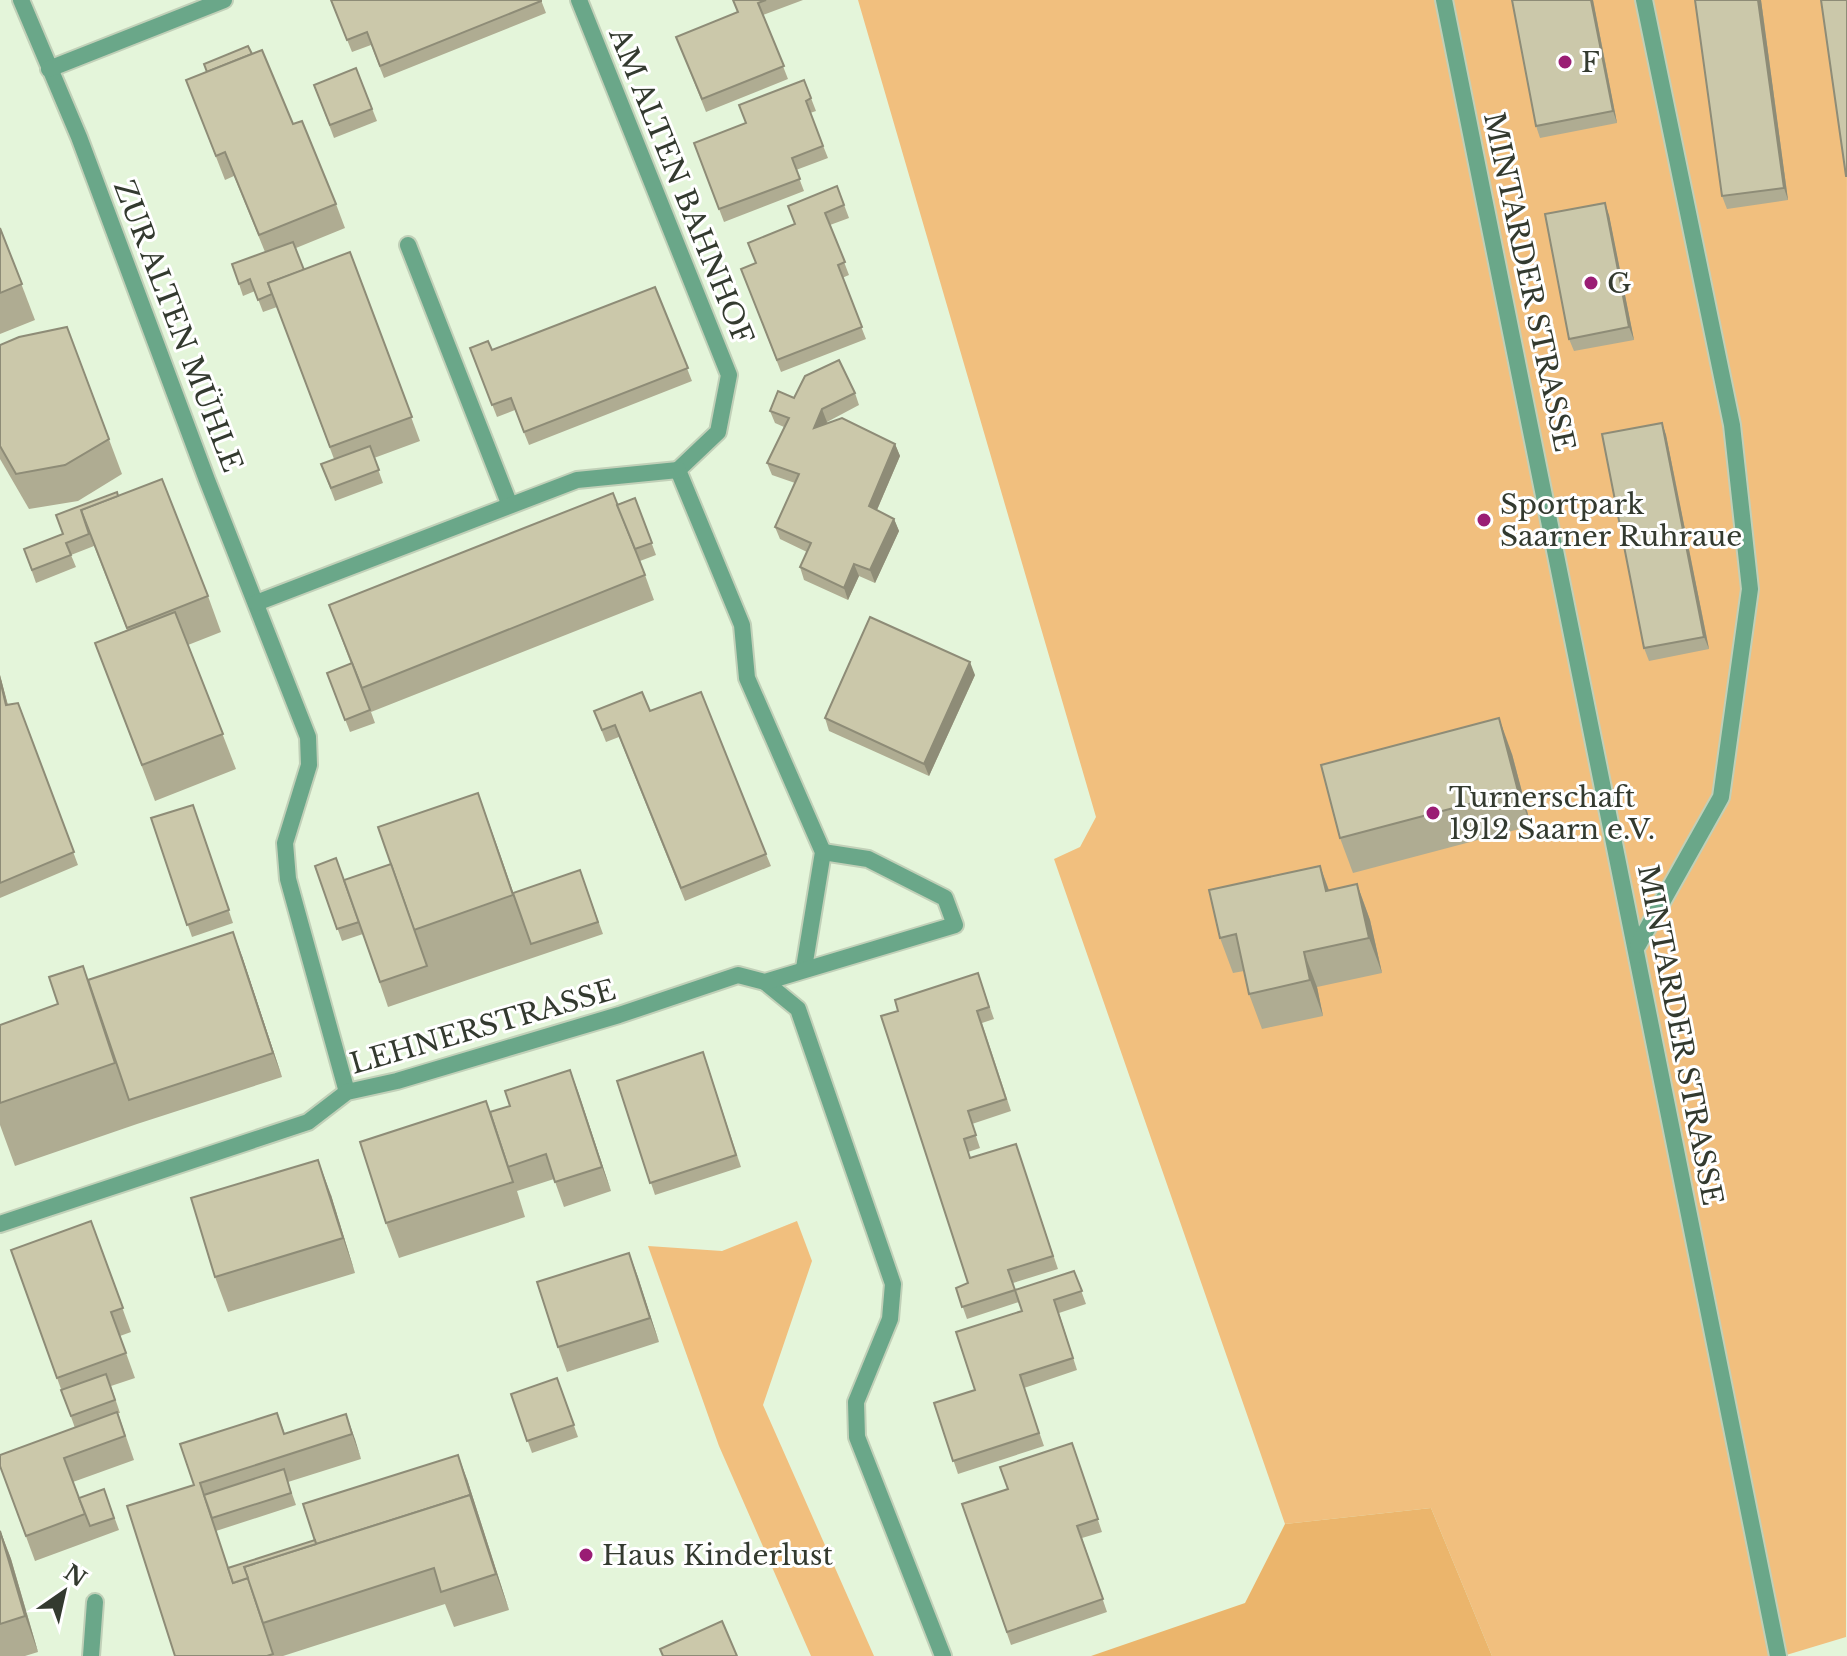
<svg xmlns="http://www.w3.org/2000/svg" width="1847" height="1656" viewBox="0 0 1847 1656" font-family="'Libre Baskerville',serif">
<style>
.green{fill:#f1bf7e}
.forest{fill:#ebb56c}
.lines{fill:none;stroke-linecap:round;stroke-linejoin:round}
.service-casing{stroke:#c1d0b8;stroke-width:20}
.minor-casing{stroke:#c1d0b8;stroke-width:20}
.service{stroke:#6aa789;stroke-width:16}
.minor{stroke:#6aa789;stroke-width:16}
.wall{fill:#afac92}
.shaded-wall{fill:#8e8c77}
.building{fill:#cbc8aa;stroke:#8e8c77;stroke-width:2}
.poi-dot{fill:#9a1d74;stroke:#fff;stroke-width:3}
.labels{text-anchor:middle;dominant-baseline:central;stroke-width:6;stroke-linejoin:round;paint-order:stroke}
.poi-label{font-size:28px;fill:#333a2f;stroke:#fff;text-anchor:start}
.street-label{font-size:28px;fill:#333a2f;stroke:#fff}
</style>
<rect width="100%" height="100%" fill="#e4f5da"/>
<!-- green -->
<g class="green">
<polygon points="858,0 1847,0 1846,1637 1783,1656 1492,1656 1431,1508 1285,1524 1054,859 1080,847 1096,817"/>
<polygon points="797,1221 812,1261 763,1405 874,1656 811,1656 719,1446 648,1246 722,1251"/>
</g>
<!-- forest -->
<polygon class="forest" points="1431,1508 1492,1656 1091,1656 1245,1603 1285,1524"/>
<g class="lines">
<defs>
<g id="service">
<polyline points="1444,0 1778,1656"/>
<polyline points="408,245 509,503"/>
<polyline points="1638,945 1721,797 1750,589 1732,425 1644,0"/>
</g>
<g id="minor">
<polyline points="21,0 79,137 207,480 308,737 309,765 285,843 288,879 347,1092"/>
<polyline points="579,0 729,375 718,432 678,470 742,625 747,678 823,852 804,968"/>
<polyline points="49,69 224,0"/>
<polyline points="256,603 577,480 678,470"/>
<polyline points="765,982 798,1009 893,1284 890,1319 856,1402 857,1437 943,1656"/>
<polyline points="0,1224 308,1122 347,1092 397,1081 619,1015 738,975 765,982 955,925 945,898 868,859 823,852"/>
<polyline points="91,1656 95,1602"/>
</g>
</defs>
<!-- service casing -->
<use href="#service" class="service-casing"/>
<!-- minor casing -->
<use href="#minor" class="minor-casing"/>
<!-- service -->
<use href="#service" class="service"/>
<!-- minor -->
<use href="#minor" class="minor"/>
</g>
<!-- wall -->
<g class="wall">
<polygon points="331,0 541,0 546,13 384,78 371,45 352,52"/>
<polygon points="733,0 803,0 763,15 788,79 706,112 681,49 738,12"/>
<polygon points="1512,0 1593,0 1617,123 1540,138 1536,126"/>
<polygon points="1695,0 1761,0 1788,200 1727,209 1722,196"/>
<polygon points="251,54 293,124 336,204 345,228 296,248 304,270 350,252 420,441 374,458 383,483 335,501 321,464 334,459 277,307 263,312 255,291 243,296 239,284 265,252 234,176 225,180 186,80 207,72 204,64"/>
<polygon points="356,68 377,121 334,138 314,85"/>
<polygon points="804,80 816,111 810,113 828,158 796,170 804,191 724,222 694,143 746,123"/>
<polygon points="837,186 849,218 830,225 849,275 842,278 866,339 781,372 741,269 756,263"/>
<polygon points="1609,215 1634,340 1574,351 1569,339"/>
<polygon points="0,228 35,320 0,334"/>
<polygon points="655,287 692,381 529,445 515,410 497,417 470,348 492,350"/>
<polygon points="67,327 122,474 78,501 29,509 0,459 0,345"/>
<polygon points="855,393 859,405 827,422 826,424 895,444 900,456 877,510 894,519 899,531 875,583 859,576 848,600 804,580 800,567 807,552 780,539 775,527 795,483 772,475 767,463 784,427 775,423 770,411 794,398"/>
<polygon points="1662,423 1666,435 1709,649 1649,661 1644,648"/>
<polygon points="118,496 208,596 221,632 188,645 236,769 155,801 95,643 127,630 94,546 71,555 76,567 36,583 24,549 63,534"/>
<polygon points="635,498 656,555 640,561 654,600 371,712 375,723 350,732 327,673 351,664 329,605"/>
<polygon points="0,675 8,705 18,703 78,865 0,898"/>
<polygon points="975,675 929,776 829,731 825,718"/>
<polygon points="594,711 650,711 766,854 771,866 685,901 619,737 606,742"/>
<polygon points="1512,754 1531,826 1353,873 1340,838"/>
<polygon points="478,793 513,893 580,870 603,934 388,1007 363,934 342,941 315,866 344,880 391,864"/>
<polygon points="193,805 233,923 192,937 151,818"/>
<polygon points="1320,866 1329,890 1357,884 1370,920 1382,973 1317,987 1323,1016 1262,1029 1249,994 1244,971 1233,973 1220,938"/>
<polygon points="242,956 282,1077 137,1124 15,1166 0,1125 0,1025 58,1004 90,988"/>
<polygon points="978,973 994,1019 982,1023 1011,1111 972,1124 980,1148 968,1152 971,1158 1016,1144 1058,1269 1013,1283 1015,1290 1074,1271 1086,1304 1059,1313 1077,1370 1024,1388 1044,1446 958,1474 934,1403 975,1390 1022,1311 1019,1302 967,1319 956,1288 968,1283 898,1011"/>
<polygon points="703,1052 741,1167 655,1195 617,1081"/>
<polygon points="570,1070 611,1191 564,1207 554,1179 517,1191 525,1217 399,1258 386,1223 490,1112 510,1106"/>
<polygon points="331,1195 355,1273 228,1312 215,1277"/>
<polygon points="91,1221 131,1332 120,1336 135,1378 111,1386 120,1413 118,1413 134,1460 73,1482 81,1503 104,1489 119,1530 35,1561 0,1466 75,1428 11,1250"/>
<polygon points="629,1253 659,1342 567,1372 558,1347"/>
<polygon points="557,1378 578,1437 532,1453 511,1394"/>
<polygon points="277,1413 285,1434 346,1414 361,1459 288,1482 296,1505 216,1531 228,1568 315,1540 467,1479 509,1610 454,1627 445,1604 283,1656 275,1656 273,1652 275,1656 175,1656 194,1485"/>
<polygon points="1072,1443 1102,1532 1082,1538 1107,1612 1011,1645 962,1504 1008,1489"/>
<polygon points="0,1530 11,1559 38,1652 25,1656 0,1656"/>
</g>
<!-- shaded-wall -->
<g class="shaded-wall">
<polygon points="1591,0 1593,0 1617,123 1613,111"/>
<polygon points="1758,0 1761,0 1788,200 1784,188"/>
<polygon points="1605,203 1609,215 1634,340 1629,327"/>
<polygon points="822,409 827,422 819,441 814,428"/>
<polygon points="1662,423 1666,435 1709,649 1704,637"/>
<polygon points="895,444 900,456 873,519 869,506"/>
<polygon points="894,519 899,531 875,583 870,570"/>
<polygon points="854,564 859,576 848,600 844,588"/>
<polygon points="970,662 975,675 929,776 924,764"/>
<polygon points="0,675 11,718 0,680"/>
<polygon points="1499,718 1512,754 1531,826 1518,791"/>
<polygon points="478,793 500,854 531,944 513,895"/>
<polygon points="1320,866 1333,902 1326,891"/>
<polygon points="1357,884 1370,920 1382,973 1369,938"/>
<polygon points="233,932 242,956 282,1077 273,1053"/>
<polygon points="1304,952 1317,987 1323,1016 1310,980"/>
<polygon points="570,1070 579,1094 611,1191 602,1167"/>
<polygon points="318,1160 331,1195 355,1273 343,1238"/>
<polygon points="629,1253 638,1277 659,1342 650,1318"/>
<polygon points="346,1414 355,1439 361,1459 352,1434"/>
<polygon points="458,1455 467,1479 509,1610 496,1574"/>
<polygon points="0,1530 11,1559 38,1652 25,1616"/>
</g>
<!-- building -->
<g class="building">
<polygon points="331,0 541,0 541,1 380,66 367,32 347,40"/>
<polygon points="733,0 766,0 758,3 784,66 702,99 676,37 738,12"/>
<polygon points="1512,0 1591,0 1613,111 1536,126"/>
<polygon points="1695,0 1758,0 1784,188 1722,196"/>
<polygon points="1821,0 1847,0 1847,176 1846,176"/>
<polygon points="248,46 252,54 207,72 204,64"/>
<polygon points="262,50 293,124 302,121 336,204 259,235 225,152 216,156 186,80"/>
<polygon points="356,68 372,109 330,125 314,85"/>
<polygon points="804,80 811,98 806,101 823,146 792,158 800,179 719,209 694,143 746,123 739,105"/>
<polygon points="837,186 844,205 825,213 845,262 838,265 862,327 777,360 741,269 756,263 748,243 795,224 788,206"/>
<polygon points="1605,203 1629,327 1569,339 1545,214"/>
<polygon points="0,228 22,284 0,293"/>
<polygon points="293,242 304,270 268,283 272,294 258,300 250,279 239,284 232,264"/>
<polygon points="350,252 412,417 330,447 268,283"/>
<polygon points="655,287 688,368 524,432 511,398 492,405 470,348 488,341 492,350"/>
<polygon points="67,327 109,439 65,465 16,474 0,446 0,345 19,337"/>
<polygon points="839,360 855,393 822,409 814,428 842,418 895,444 869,506 894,519 870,570 854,564 844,588 800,567 811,543 775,527 799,474 767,463 789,418 770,411 778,391 794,398 805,376"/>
<polygon points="1662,423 1704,637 1644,648 1602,434"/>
<polygon points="370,446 379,470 331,488 321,464"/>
<polygon points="162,479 208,596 127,628 81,510"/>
<polygon points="117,492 118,496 81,510 89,534 66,543 71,555 32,570 24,549 63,534 56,515"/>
<polygon points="613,493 645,575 362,688 329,605"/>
<polygon points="635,498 652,543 635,549 617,505"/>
<polygon points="175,612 223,734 142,765 95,643"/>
<polygon points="870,617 970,662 924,764 825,718"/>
<polygon points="352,663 370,710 345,720 327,673"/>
<polygon points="0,680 6,705 18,703 74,852 0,883"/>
<polygon points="642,692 650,711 701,692 766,854 681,888 615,725 602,730 594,711"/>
<polygon points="1499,718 1518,791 1340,838 1321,765"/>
<polygon points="478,793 513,895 414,930 378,827"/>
<polygon points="193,805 229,910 187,925 151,818"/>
<polygon points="336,858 359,922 337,929 315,866"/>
<polygon points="391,864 427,966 380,982 344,880"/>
<polygon points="1320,866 1326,891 1357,884 1369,938 1304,952 1310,980 1249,994 1236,934 1220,938 1209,890"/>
<polygon points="580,870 598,922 531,944 513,893"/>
<polygon points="233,932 273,1053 129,1100 88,980"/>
<polygon points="83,966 115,1063 0,1103 0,1025 58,1004 49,977"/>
<polygon points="978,973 989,1007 977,1011 1006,1099 968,1111 976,1135 964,1139 970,1158 1016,1144 1053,1256 1008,1270 1015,1290 962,1307 956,1288 968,1283 881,1016 898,1011 895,1000"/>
<polygon points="703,1052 736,1155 650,1183 617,1081"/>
<polygon points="570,1070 602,1167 555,1182 546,1154 508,1167 490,1112 510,1106 505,1091"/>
<polygon points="486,1101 513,1182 386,1223 360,1142"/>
<polygon points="318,1160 343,1238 215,1277 191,1198"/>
<polygon points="91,1221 123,1308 111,1312 126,1353 57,1378 11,1250"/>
<polygon points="629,1253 650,1318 558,1347 537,1282"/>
<polygon points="1074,1271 1082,1291 1054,1300 1073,1358 1020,1375 1039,1433 953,1461 934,1403 975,1390 956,1332 1022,1311 1015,1290"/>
<polygon points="106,1374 115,1400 71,1416 61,1390"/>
<polygon points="557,1378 574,1425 527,1441 511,1394"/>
<polygon points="117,1412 125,1436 64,1458 85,1514 26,1536 0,1466 0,1455"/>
<polygon points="277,1413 284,1434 346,1414 352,1434 200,1483 233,1583 248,1578 273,1654 267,1656 175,1656 127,1506 194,1485 180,1444"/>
<polygon points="1072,1443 1098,1519 1077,1526 1103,1599 1007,1632 962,1504 1008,1489 1000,1467"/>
<polygon points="458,1455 474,1506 470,1495 316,1544 303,1504"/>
<polygon points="284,1469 291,1493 212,1518 204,1495"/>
<polygon points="104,1489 114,1518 90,1526 79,1498"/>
<polygon points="470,1495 496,1574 441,1592 434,1568 263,1623 244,1567"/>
<polygon points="0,1531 25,1616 0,1624"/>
<polygon points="315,1540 316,1544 244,1567 248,1578 233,1583 228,1568"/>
<polygon points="722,1621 737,1656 663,1656 660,1649"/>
</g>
<!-- markers -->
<g class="poi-dot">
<circle cx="1565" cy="62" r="8"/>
<circle cx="1591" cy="283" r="8"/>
<circle cx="1484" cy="520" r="8"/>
<circle cx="1433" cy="813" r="8"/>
<circle cx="586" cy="1555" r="8"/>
</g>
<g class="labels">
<!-- poi labels -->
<g class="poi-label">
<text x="1581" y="62">F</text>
<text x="1607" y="283">G</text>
<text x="1500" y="504">Sportpark<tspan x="1500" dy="32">Saarner Ruhraue</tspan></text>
<text x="1449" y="797">Turnerschaft<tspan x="1449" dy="32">1912 Saarn e.V.</tspan></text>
<text x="602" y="1555">Haus Kinderlust</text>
</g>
<!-- street labels -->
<g class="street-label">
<text transform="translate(681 186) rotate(68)">AM ALTEN BAHNHOF</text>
<text transform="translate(1529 282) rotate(78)">MINTARDER STRASSE</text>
<text transform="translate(178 326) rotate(69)">ZUR ALTEN MÜHLE</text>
<text transform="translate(483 1027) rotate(-16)">LEHNERSTRASSE</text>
<text transform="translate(1680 1035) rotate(79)">MINTARDER STRASSE</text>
</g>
</g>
<!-- north arrow -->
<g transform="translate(64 1592) rotate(34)" stroke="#ffffff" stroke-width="6" paint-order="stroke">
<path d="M0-6L14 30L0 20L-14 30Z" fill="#333a2f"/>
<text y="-12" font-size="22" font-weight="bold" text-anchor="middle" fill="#333a2f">N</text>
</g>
</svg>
